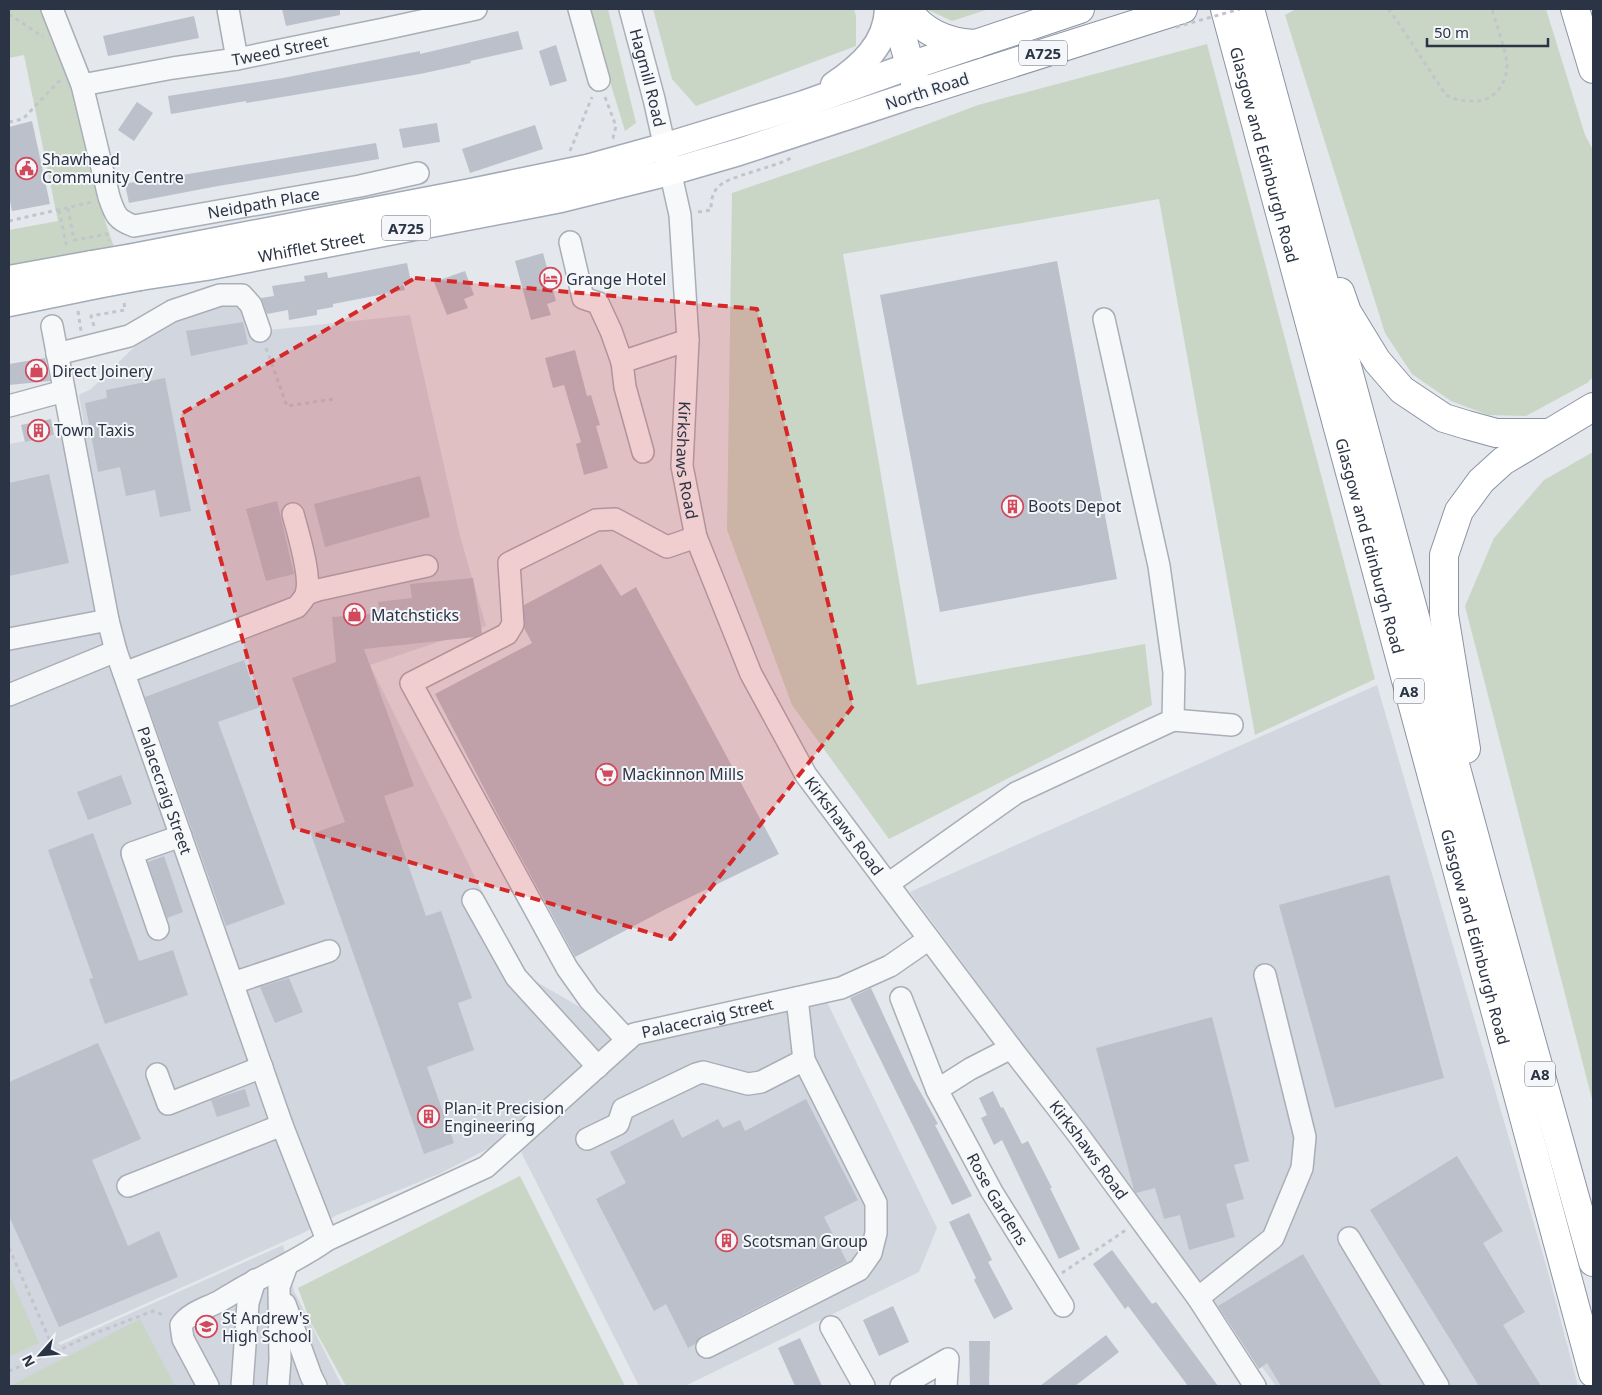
<svg xmlns="http://www.w3.org/2000/svg" width="1602" height="1395" viewBox="0 0 1602 1395" font-family="'Noto Sans',sans-serif">
<style>
.built{fill:#d2d6de}
.green{fill:#c9d6c5}
.building{fill:#bbc0ca}
.lines{fill:none;stroke-linecap:round;stroke-linejoin:round}
.minor-casing{stroke:#a9aeb7;stroke-width:24}
.major-casing{stroke:#a3abb8;stroke-width:29}
.highway-casing{stroke:#8b94a3;stroke-width:30}
.path{stroke:#c2c5cb;stroke-width:3;stroke-dasharray:4 4;stroke-linecap:butt}
.minor{stroke:#f7f8fa;stroke-width:21}
.major{stroke:#fff;stroke-width:26}
.highway{stroke:#fff;stroke-width:28}
.major-bridge-casing{stroke:#a3abb8;stroke-width:29;stroke-linecap:butt}
.path-bridge{stroke:#c2c5cb;stroke-width:3;stroke-dasharray:4 4;stroke-linecap:butt}
.major-bridge{stroke:#fff;stroke-width:26}
.marked{fill:#d62828;fill-opacity:0.2;stroke:#d62828;stroke-width:4;stroke-dasharray:10 6;stroke-linejoin:round}
.labels{text-anchor:middle;dominant-baseline:central;stroke-width:4;stroke-linejoin:round;paint-order:stroke}
.shield{fill:#f4f6f9;stroke:#676e7b;stroke-width:1}
.shield-label{font-size:15px;font-weight:bold;fill:#2b3445}
.street-label{font-size:16px;fill:#2b3445;stroke:#f4f6f9}
.poi-label{font-size:16px;fill:#2b3445;stroke:#f4f6f9;text-anchor:start}
</style>
<rect width="100%" height="100%" fill="#e4e7ec"/>
<!-- built -->
<g class="built">
<polygon points="253,296 260,331 410,315 460,536 486,626 370,665 523,974 640,1042 826,1000 937,1228 919,1272 685,1386 639,1386 513,1136 439,1174 337,1215 303,1233 58,1343 60,1345 283,1245 294,1291 342,1386 9,1386 9,444 85,430 79,395 91,389 159,323"/>
<polygon points="1377,685 1548,1272 1578,1386 1276,1386 910,892"/>
</g>
<!-- green -->
<g class="green">
<polygon points="9,9 43,9 53,31 55,46 63,58 75,90 105,221 114,247 9,269 9,230 58,221 24,55 9,58"/>
<polygon points="588,9 608,9 636,123 625,131"/>
<polygon points="653,9 854,9 856,16 856,46 696,106 672,79"/>
<polygon points="926,9 989,9 952,21"/>
<polygon points="1296,9 1546,9 1585,135 1593,150 1593,377 1587,383 1526,416 1488,415 1451,401 1412,374 1385,333 1285,15"/>
<polygon points="1207,44 1375,679 1255,735 1159,199 843,254 917,685 1145,644 1152,705 889,839 792,705 727,530 732,193 864,148 978,105"/>
<polygon points="1593,452 1593,1103 1465,606 1494,538 1544,480"/>
<polygon points="520,1176 625,1386 346,1386 310,1321 298,1288"/>
<polygon points="9,1274 39,1343 9,1357"/>
<polygon points="140,1319 175,1386 10,1386"/>
</g>
<!-- building -->
<g class="building">
<polygon points="282,9 340,9 340,15 286,26"/>
<polygon points="194,16 199,38 108,56 103,36"/>
<polygon points="518,31 523,49 470,61 471,63 420,74 246,103 246,101 171,114 168,96 283,78 410,53 420,51 420,54"/>
<polygon points="556,45 567,81 550,86 539,51"/>
<polygon points="137,102 153,113 134,141 118,130"/>
<polygon points="32,121 50,204 12,211 9,196 9,127"/>
<polygon points="437,123 440,142 403,148 399,129"/>
<polygon points="535,125 543,149 470,173 462,149"/>
<polygon points="376,143 379,159 218,186 129,203 125,184 163,176 164,178"/>
<polygon points="543,253 556,301 547,304 551,315 531,320 515,261"/>
<polygon points="1057,261 1117,579 940,612 880,295"/>
<polygon points="407,263 411,282 403,284 405,290 333,304 333,307 317,310 317,315 289,320 288,310 267,314 261,298 274,296 272,286 305,281 304,276 327,272 328,278"/>
<polygon points="465,271 474,295 464,299 468,308 447,315 434,282"/>
<polygon points="243,322 248,344 191,356 186,331"/>
<polygon points="575,350 587,396 591,395 600,425 596,426 608,468 584,475 576,444 581,442 564,385 553,388 545,358"/>
<polygon points="45,358 50,381 9,385 9,364"/>
<polygon points="165,378 191,511 160,517 155,490 126,496 120,467 98,472 85,403 107,398 106,390"/>
<polygon points="51,419 54,435 25,442 21,425"/>
<polygon points="49,474 69,563 9,576 9,483"/>
<polygon points="420,476 430,517 325,547 314,504"/>
<polygon points="277,501 294,574 266,581 246,509"/>
<polygon points="601,564 621,596 636,587 779,854 666,909 575,957 501,821 435,694 532,643 524,628 524,605"/>
<polygon points="473,578 482,633 475,637 364,649 414,786 384,796 426,916 441,911 472,998 458,1003 474,1050 427,1067 454,1143 424,1154 311,834 345,822 292,678 336,662 332,617 380,613 378,602 412,598 410,584"/>
<polygon points="244,660 260,707 218,722 285,904 226,926 145,697"/>
<polygon points="121,775 132,804 88,820 77,792"/>
<polygon points="93,833 139,961 173,950 188,995 105,1024 89,979 93,978 48,850"/>
<polygon points="164,856 183,912 167,918 148,862"/>
<polygon points="1389,875 1444,1078 1335,1108 1279,905"/>
<polygon points="289,978 303,1012 275,1023 260,987"/>
<polygon points="871,988 912,1077 938,1124 935,1125 972,1196 952,1205 850,998"/>
<polygon points="1212,1017 1249,1161 1234,1165 1244,1199 1226,1204 1235,1237 1189,1250 1180,1215 1164,1219 1155,1188 1136,1193 1134,1190 1096,1048"/>
<polygon points="98,1043 141,1139 92,1160 128,1246 159,1231 178,1277 59,1327 9,1216 9,1082"/>
<polygon points="245,1089 250,1106 217,1117 211,1100"/>
<polygon points="993,1091 1001,1108 1003,1107 1022,1144 1028,1141 1052,1188 1050,1188 1080,1249 1059,1259 1002,1140 994,1145 981,1118 987,1115 979,1098"/>
<polygon points="806,1099 858,1200 824,1217 847,1262 701,1336 695,1344 688,1348 666,1304 654,1311 596,1199 626,1183 610,1152 673,1119 682,1138 718,1119 723,1128 740,1120 745,1131"/>
<polygon points="1457,1156 1503,1231 1483,1243 1525,1312 1503,1325 1541,1386 1479,1386 1370,1210"/>
<polygon points="969,1213 992,1260 988,1262 1013,1309 994,1319 974,1280 976,1278 949,1222"/>
<polygon points="1112,1250 1152,1304 1156,1302 1218,1386 1188,1386 1128,1306 1125,1309 1093,1264"/>
<polygon points="1303,1254 1348,1330 1382,1386 1281,1386 1267,1363 1259,1369 1218,1306"/>
<polygon points="893,1306 909,1342 879,1356 863,1320"/>
<polygon points="1106,1335 1119,1352 1075,1386 1040,1386"/>
<polygon points="800,1338 822,1386 795,1386 778,1348"/>
<polygon points="969,1341 990,1341 989,1386 970,1386"/>
</g>
<g class="lines">
<defs>
<g id="minor">
<path id="s1" d="M52 9 82 85 109 197C115 215 117 220 134 226L360 186 418 173"/>
<polyline points="228,9 237,59"/>
<polyline points="579,9 599,80"/>
<path id="s2" d="M630 9 654 99 680 215 688 340 682 466 696 537 751 674 806 775 1011 1048 1077 1133 1198 1298 1255 1386"/>
<path id="s3" d="M82 85 173 68 237 59 384 29 476 9"/>
<polyline points="570,242 583,298 598,303 611,331 622,362"/>
<path id="s4" d="M52 326 108 620 116 651 282 1125 327 1240"/>
<polyline points="57,354 129,336 172,311 220,295 242,295 251,305 260,331"/>
<polyline points="9,406 64,391"/>
<polyline points="643,452 625,387 622,362 688,340"/>
<polyline points="306,594 318,590 427,566"/>
<polyline points="9,639 108,620"/>
<path d="M124 673 297 607C300 603 305 598 306 594 312 577 298 533 293 514"/>
<polyline points="9,695 116,651"/>
<polyline points="1173,720 1232,725"/>
<polyline points="888,884 1016,793 1173,720 1174,672 1159,566 1104,319"/>
<polyline points="473,900 516,977 598,1067"/>
<polyline points="158,929 132,853 181,836"/>
<polyline points="233,983 329,951"/>
<polyline points="901,998 937,1090"/>
<polyline points="627,1040 589,999 567,968 411,683 507,634 513,624 509,563 596,520 615,519 667,547 696,537"/>
<path id="s5" d="M1011 1048 970 1069 937 1090 992 1192 1063 1306"/>
<polyline points="157,1074 168,1104 262,1067"/>
<polyline points="587,1139 618,1124 623,1109 696,1074 703,1072 748,1084 761,1082 804,1060 797,998"/>
<polyline points="128,1186 282,1125"/>
<polyline points="1349,1238 1438,1386"/>
<polyline points="1198,1298 1273,1238 1302,1168 1305,1137 1265,975"/>
<polyline points="285,1304 311,1376 316,1386"/>
<polyline points="831,1327 864,1386"/>
<polyline points="707,1347 859,1270 871,1253 876,1233 876,1203 804,1060"/>
<path id="s6" d="M208 1386 183 1339 181 1325C190 1312 207 1308 220 1301 232 1294 244 1286 257 1280 281 1267 305 1256 327 1240L486 1167 634 1034 841 988 890 966 929 939"/>
<polyline points="242,1386 248,1303 255,1280"/>
<polyline points="278,1386 280,1360 279,1287 287,1265"/>
<polyline points="901,1386 948,1359 946,1386"/>
</g>
<g id="major">
<path d="M834 85C861 67 887 44 888 9"/>
<polyline points="133,257 471,192 587,168 663,147 804,104 910,66"/>
<path id="s7" d="M140 277 206 267 561 199 670 172 739 152 918 93"/>
<polyline points="9,279 92,264"/>
<polyline points="9,303 97,285"/>
</g>
<g id="highway">
<polyline points="894,9 918,93 1183,9"/>
<path d="M907 9C923 33 949 43 976 44"/>
<path id="s8" d="M1225 9 1593 1373"/>
<polyline points="1250,9 1488,886 1593,1262"/>
<polyline points="1575,9 1593,69"/>
<polyline points="910,66 1080,9"/>
<polyline points="1340,292 1347,312 1377,361 1402,390 1444,418 1467,425 1496,433 1548,433"/>
<polyline points="1466,749 1444,615 1444,555 1459,511 1481,481 1503,461 1593,407"/>
</g>
</defs>
<!-- minor casing -->
<use href="#minor" class="minor-casing"/>
<!-- major casing -->
<use href="#major" class="major-casing"/>
<!-- highway casing -->
<use href="#highway" class="highway-casing"/>
<!-- path -->
<g class="path">
<path d="M1388 9 1396 19 1445 94C1454 101 1466 101 1478 101 1496 99 1507 82 1507 65 1506 50 1496 24 1492 9"/>
<polyline points="9,14 43,37"/>
<polyline points="605,97 616,126 613,138 611,140"/>
<polyline points="9,122 23,119 61,79"/>
<polyline points="570,151 592,97"/>
<polyline points="68,208 74,240 107,234 109,241"/>
<polyline points="59,210 67,249"/>
<path d="M698 212 711 210C711 202 712 193 718 187 728 176 773 168 791 158"/>
<polyline points="9,221 92,202"/>
<polyline points="78,311 81,331"/>
<polyline points="94,326 91,316 125,310 124,302"/>
<polyline points="266,348 287,406 334,399"/>
<polyline points="9,1248 55,1352 9,1371"/>
<polyline points="1062,1273 1126,1230"/>
<polyline points="55,1352 93,1334 153,1311 166,1316"/>
</g>
<!-- minor -->
<use href="#minor" class="minor"/>
<!-- major -->
<use href="#major" class="major"/>
<!-- highway -->
<use href="#highway" class="highway"/>
<defs>
<g id="major-bridge">
<polyline points="92,264 133,257"/>
<polyline points="97,285 140,277"/>
</g>
</defs>
<!-- major-bridge casing -->
<use href="#major-bridge" class="major-bridge-casing"/>
<!-- path-bridge -->
<polyline class="path-bridge" points="1176,27 1240,9"/>
<!-- major-bridge -->
<use href="#major-bridge" class="major-bridge"/>
</g>
<!-- marked area -->
<path class="marked" d="M415 278 757 309 853 706 671 939 294 828 181 414Z"/>
<!-- icons -->
<defs>
<symbol id="civic-ring" viewBox="-11 -11 22 22"><circle r="9.5" fill="#f4f6f9" stroke="#d1495b" stroke-width="1.5"/><path d="M-.6-6.5H3V-4.5H.6V-3L4-1V1h2V6H-6V1h2V-1L-.6-3ZM-1.2 2.5V6h2.4V2.5Z" fill="#d1495b"/></symbol>
<symbol id="hotel-ring" viewBox="-11 -11 22 22"><circle r="9.5" fill="#f4f6f9" stroke="#d1495b" stroke-width="1.5"/><path d="M-6-4.5h1.5V1H6V5H4.5V3h-9V5H-6ZM-4 0a1.8 1.8 0 1 1 3.6 0ZM.5 0V-2.5h3Q6-2.5 6 0Z" fill="#d1495b"/></symbol>
<symbol id="shop-ring" viewBox="-11 -11 22 22"><circle r="9.5" fill="#f4f6f9" stroke="#d1495b" stroke-width="1.5"/><path d="M-5-2.5h2.3a2.7 3.5 0 0 1 5.4 0H5L5.5 6h-11ZM-1.5-2.5h3a1.5 2.3 0 0 0-3 0Z" fill="#d1495b"/></symbol>
<symbol id="building-ring" viewBox="-11 -11 22 22"><circle r="9.5" fill="#f4f6f9" stroke="#d1495b" stroke-width="1.5"/><path d="M-4-6H4V6H1V3H-1V6H-4ZM-2.5-4.3h1.7v1.8h-1.7ZM.8-4.3h1.7v1.8H.8ZM-2.5-1h1.7V.8h-1.7ZM.8-1h1.7V.8H.8Z" fill="#d1495b"/></symbol>
<symbol id="supermarket-ring" viewBox="-11 -11 22 22"><circle r="9.5" fill="#f4f6f9" stroke="#d1495b" stroke-width="1.5"/><path d="M-6-5.5h2.5l.6 2H6L4.5 2H-2.5L-4.4-4H-6ZM-1.5 3.2a1.3 1.3 0 1 0 .1 0ZM3 3.2a1.3 1.3 0 1 0 .1 0Z" fill="#d1495b"/></symbol>
<symbol id="school-ring" viewBox="-11 -11 22 22"><circle r="9.5" fill="#f4f6f9" stroke="#d1495b" stroke-width="1.5"/><path d="M0-5L7-2L0 1L-7-2ZM-4 1L0 2.5L4 1V4Q0 6-4 4Z" fill="#d1495b"/></symbol>
</defs>
<g fill-rule="evenodd">
<use href="#civic-ring" x="14" y="156" width="25" height="25"/>
<use href="#hotel-ring" x="538" y="266" width="25" height="25"/>
<use href="#shop-ring" x="24" y="358" width="25" height="25"/>
<use href="#building-ring" x="26" y="418" width="25" height="25"/>
<use href="#building-ring" x="1000" y="494" width="25" height="25"/>
<use href="#shop-ring" x="342" y="602" width="25" height="25"/>
<use href="#supermarket-ring" x="594" y="762" width="25" height="25"/>
<use href="#building-ring" x="416" y="1104" width="25" height="25"/>
<use href="#building-ring" x="714" y="1228" width="25" height="25"/>
<use href="#school-ring" x="194" y="1314" width="25" height="25"/>
</g>
<g class="labels">
<!-- shield labels -->
<g class="shield">
<rect x="1019" y="40.5" width="48" height="25" rx="4"/>
<rect x="382" y="215.5" width="48" height="25" rx="4"/>
<rect x="1394" y="678.5" width="30" height="25" rx="4"/>
<rect x="1525" y="1061.5" width="30" height="25" rx="4"/>
</g>
<g class="shield-label">
<text x="1043" y="53">A725</text>
<text x="406" y="228">A725</text>
<text x="1409" y="691">A8</text>
<text x="1540" y="1074">A8</text>
</g>
<!-- street labels -->
<g class="street-label">
<text stroke="none"><textPath href="#s3" startOffset="201">Tweed Street</textPath></text>
<text stroke="none"><textPath href="#s2" startOffset="71">Hagmill Road</textPath></text>
<text transform="translate(927 91) rotate(-18)">North Road</text>
<text stroke="none"><textPath href="#s8" startOffset="151">Glasgow and Edinburgh Road</textPath></text>
<text stroke="none"><textPath href="#s1" startOffset="369">Neidpath Place</textPath></text>
<text stroke="none"><textPath href="#s7" startOffset="174">Whifflet Street</textPath></text>
<text stroke="none"><textPath href="#s2" startOffset="458">Kirkshaws Road</textPath></text>
<text stroke="none"><textPath href="#s8" startOffset="556">Glasgow and Edinburgh Road</textPath></text>
<text stroke="none"><textPath href="#s4" startOffset="479">Palacecraig Street</textPath></text>
<text stroke="none"><textPath href="#s2" startOffset="862">Kirkshaws Road</textPath></text>
<text stroke="none"><textPath href="#s8" startOffset="961">Glasgow and Edinburgh Road</textPath></text>
<text stroke="none"><textPath href="#s6" startOffset="686">Palacecraig Street</textPath></text>
<text stroke="none"><textPath href="#s2" startOffset="1268">Kirkshaws Road</textPath></text>
<text stroke="none"><textPath href="#s5" startOffset="210">Rose Gardens</textPath></text>
</g>
<!-- poi labels -->
<g class="poi-label">
<text x="42" y="159">Shawhead<tspan x="42" dy="18">Community Centre</tspan></text>
<text x="566" y="279">Grange Hotel</text>
<text x="52" y="371">Direct Joinery</text>
<text x="54" y="430">Town Taxis</text>
<text x="1028" y="506">Boots Depot</text>
<text x="371" y="615">Matchsticks</text>
<text x="622" y="774">Mackinnon Mills</text>
<text x="444" y="1108">Plan-it Precision<tspan x="444" dy="18">Engineering</tspan></text>
<text x="743" y="1241">Scotsman Group</text>
<text x="222" y="1318">St Andrew's<tspan x="222" dy="18">High School</tspan></text>
</g>
</g>
<!-- border -->
<rect width="1602" height="1395" fill="none" stroke="#2b3445" stroke-width="20"/>
<!-- north arrow -->
<g transform="translate(40 1355) rotate(243)" stroke="#f4f6f9" stroke-width="4" paint-order="stroke">
<path d="M0-4L9 19L0 12L-9 19Z" fill="#2b3445"/>
<text y="-8" font-size="14" font-weight="bold" text-anchor="middle" fill="#2b3445">N</text>
</g>
<!-- scale -->
<path d="M1427 38v8h121v-8" fill="none" stroke="#2b3445" stroke-width="2.5"/>
<text x="1434" y="38" font-size="15" fill="#2b3445" stroke="#f4f6f9" stroke-width="4" paint-order="stroke">50 m</text>
</svg>
